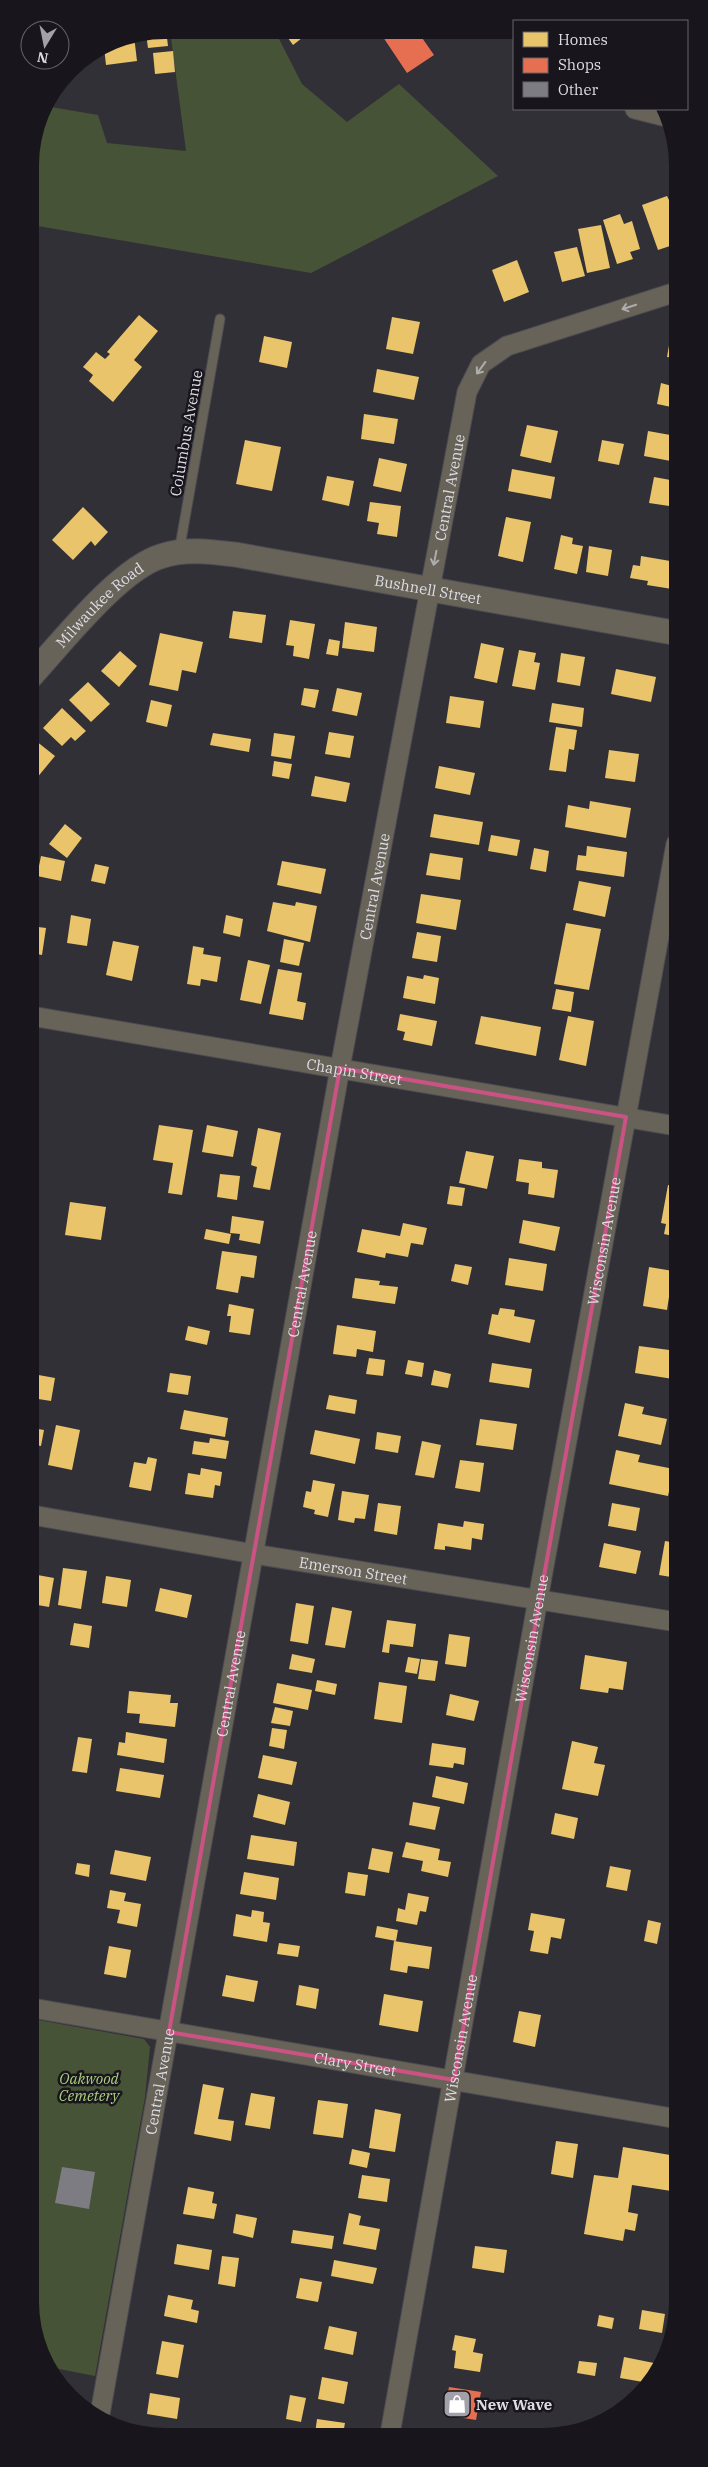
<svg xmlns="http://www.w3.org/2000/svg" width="708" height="2467" viewBox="0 0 708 2467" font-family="'IBM Plex Serif',serif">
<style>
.green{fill:#475337}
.homes{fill:#e9c46a}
.shops{fill:#e76f51}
.building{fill:#7d7c82}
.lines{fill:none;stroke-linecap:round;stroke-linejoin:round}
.service-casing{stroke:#4e4c52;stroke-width:11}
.minor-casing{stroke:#4e4c52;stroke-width:21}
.tertiary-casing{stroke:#4e4c52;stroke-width:26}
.service{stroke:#686358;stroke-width:9}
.minor{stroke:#686358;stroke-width:19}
.tertiary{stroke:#686358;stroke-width:24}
.oneway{stroke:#afacad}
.marked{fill:none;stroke:#ca5384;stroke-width:4;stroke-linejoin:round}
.labels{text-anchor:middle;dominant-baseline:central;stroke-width:5;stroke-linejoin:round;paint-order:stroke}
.street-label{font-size:15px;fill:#dedce5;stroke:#18161c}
.park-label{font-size:15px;font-style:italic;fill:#acce7f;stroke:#18161c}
.poi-label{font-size:15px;font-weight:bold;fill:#dedce5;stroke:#18161c;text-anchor:start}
</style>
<rect width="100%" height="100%" fill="#323037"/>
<!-- green -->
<g class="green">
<path d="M170 30 275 31 302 84 347 122 399 84 498 176 311 273 32 225 30 227C30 193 25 135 45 106L98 115 107 143 186 151Z"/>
<polygon points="32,2019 144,2039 150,2047 145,2097 95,2376 54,2368 33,2328"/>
</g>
<!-- homes -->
<g class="homes">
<polygon points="166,30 168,46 148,48 146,34"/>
<polygon points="283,31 311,31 293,45"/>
<polygon points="134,36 137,61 106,65 104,47 114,40"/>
<polygon points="173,51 175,72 155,74 153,53"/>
<polygon points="667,196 676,214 676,244 658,250 642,205"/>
<polygon points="620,214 624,224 632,221 640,249 630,252 633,259 617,264 603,220"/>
<polygon points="601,225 610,268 587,273 578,229"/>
<polygon points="577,247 585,276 562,282 554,252"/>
<polygon points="517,260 529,292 504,302 492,270"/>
<polygon points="139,315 158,331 134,360 142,367 113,402 89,381 93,375 83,367 96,352 105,359 110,354 107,352"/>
<polygon points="392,317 420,322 413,354 386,349"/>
<polygon points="671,334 676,334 676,358 667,357"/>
<polygon points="264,336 292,342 287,368 259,362"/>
<polygon points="377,369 419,377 414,400 373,392"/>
<polygon points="676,374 676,408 657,404 661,383 672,386"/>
<polygon points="364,414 398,419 394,444 361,439"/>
<polygon points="527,425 558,431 551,463 520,456"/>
<polygon points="648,431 676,436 676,462 644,456"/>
<polygon points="245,440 281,447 272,491 236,484"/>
<polygon points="602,440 624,444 619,465 598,461"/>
<polygon points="379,458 407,464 401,492 373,486"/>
<polygon points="512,469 555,477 551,499 508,491"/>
<polygon points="327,476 354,481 349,506 322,500"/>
<polygon points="654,477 676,481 676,507 649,503"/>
<polygon points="370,502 401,506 397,537 377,534 379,523 367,521"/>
<polygon points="83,507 108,532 95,546 91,541 73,560 52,540"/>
<polygon points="506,517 531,522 523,562 498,556"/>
<polygon points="561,535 573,538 572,544 583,546 577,574 554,569"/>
<polygon points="589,546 612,550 608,576 586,572"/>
<polygon points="641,556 676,562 672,589 647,585 648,581 630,578 633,565 640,566"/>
<polygon points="233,611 266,615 262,643 229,638"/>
<polygon points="290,620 315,624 309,659 293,656 294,646 286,645"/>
<polygon points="345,622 377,627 374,652 342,648"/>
<polygon points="160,633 203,642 196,673 182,670 178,691 149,685"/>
<polygon points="329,639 340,641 338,656 326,654"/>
<polygon points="481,643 504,648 497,683 474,678"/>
<polygon points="519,650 536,653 534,662 540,663 535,690 512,686"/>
<polygon points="120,651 137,666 119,687 101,671"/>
<polygon points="561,653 585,657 580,686 557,682"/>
<polygon points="616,669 656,677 651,702 611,694"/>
<polygon points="88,682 110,704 91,722 69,700"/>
<polygon points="304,688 319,690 315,708 301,705"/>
<polygon points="337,688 362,693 357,716 332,711"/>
<polygon points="450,696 484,701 480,728 446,723"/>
<polygon points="151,700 172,705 167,727 146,722"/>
<polygon points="552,703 584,708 582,727 549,722"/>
<polygon points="62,708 86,731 75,741 71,737 62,746 43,728"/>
<polygon points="556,727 577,730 574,750 569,749 566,772 549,770"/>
<polygon points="329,732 354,736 350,758 325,754"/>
<polygon points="213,733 251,739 249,752 210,745"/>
<polygon points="274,733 295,736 291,759 271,756"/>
<polygon points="31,737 55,756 36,779 31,775"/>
<polygon points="609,750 639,754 635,782 605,778"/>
<polygon points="274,761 292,764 289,779 272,776"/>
<polygon points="439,766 475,773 470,795 435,788"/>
<polygon points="315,776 350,783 346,802 311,796"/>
<polygon points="590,801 631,808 626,838 565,827 568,805 589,809"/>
<polygon points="434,814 483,822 479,845 430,837"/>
<polygon points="65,824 82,838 67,858 49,844"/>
<polygon points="491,835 520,840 517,856 488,851"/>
<polygon points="587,846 627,852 624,877 576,870 578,855 586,856"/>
<polygon points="534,848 549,851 546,872 530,869"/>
<polygon points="430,853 463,858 460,880 426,875"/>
<polygon points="41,856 65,861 61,881 37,876"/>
<polygon points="282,861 326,869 321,894 277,885"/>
<polygon points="95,864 109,867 105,884 91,881"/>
<polygon points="579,881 611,887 605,917 573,910"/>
<polygon points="421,894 461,900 456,930 416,923"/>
<polygon points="273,902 295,906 296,902 317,906 310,942 267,931"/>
<polygon points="71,915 91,919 87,946 67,943"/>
<polygon points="226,915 243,919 240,937 223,933"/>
<polygon points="566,923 601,929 589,990 554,984"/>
<polygon points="31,926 46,928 42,955 31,953"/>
<polygon points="417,932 441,936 437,962 412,958"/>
<polygon points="284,939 304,943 299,966 280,962"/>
<polygon points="113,941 139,946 132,981 106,975"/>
<polygon points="193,946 204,948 203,954 221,957 217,982 201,979 200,986 187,984"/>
<polygon points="248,960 270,965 261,1004 240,1000"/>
<polygon points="278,969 302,973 297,1001 306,1003 303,1020 269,1014"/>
<polygon points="424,975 439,978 435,1004 403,998 407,976 423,979"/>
<polygon points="556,989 574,992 571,1012 552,1009"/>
<polygon points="400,1014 437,1021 432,1046 403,1040 405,1032 397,1030"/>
<polygon points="481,1016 541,1027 536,1056 475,1044"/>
<polygon points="568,1016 594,1021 586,1066 559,1060"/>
<polygon points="159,1125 193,1130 182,1195 168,1193 173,1163 153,1160"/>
<polygon points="207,1125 238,1131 233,1157 202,1152"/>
<polygon points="258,1128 281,1133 270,1190 253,1187 257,1167 251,1165"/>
<polygon points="466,1151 494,1156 487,1189 459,1183"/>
<polygon points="519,1159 542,1162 542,1168 558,1170 554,1198 528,1194 529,1183 516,1181"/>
<polygon points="220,1174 240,1176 237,1200 217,1197"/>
<polygon points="668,1185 677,1187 677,1237 664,1234 666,1224 661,1223"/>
<polygon points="450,1186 465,1188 462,1206 447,1204"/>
<polygon points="70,1202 106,1207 101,1240 65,1235"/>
<polygon points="232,1216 264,1221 260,1244 239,1240 240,1234 230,1233"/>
<polygon points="523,1220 560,1227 555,1251 519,1243"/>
<polygon points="403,1223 427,1228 423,1245 411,1243 408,1257 386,1253 385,1258 357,1252 362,1229 400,1236"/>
<polygon points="206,1229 231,1234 229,1244 204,1239"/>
<polygon points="222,1251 257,1256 254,1278 241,1276 238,1293 216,1289"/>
<polygon points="509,1258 547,1264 543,1291 505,1285"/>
<polygon points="455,1264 472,1267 468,1285 451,1281"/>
<polygon points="649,1267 673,1271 667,1310 643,1306"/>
<polygon points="355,1278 380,1281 379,1285 398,1287 395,1304 352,1298"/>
<polygon points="229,1304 254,1309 250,1335 229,1332 231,1316 227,1316"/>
<polygon points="500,1308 515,1310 514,1316 535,1320 530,1343 488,1334 492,1314 498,1315"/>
<polygon points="337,1325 376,1331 373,1352 357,1349 356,1357 333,1354"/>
<polygon points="188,1326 210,1331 207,1345 185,1340"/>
<polygon points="639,1346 677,1351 673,1379 635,1373"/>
<polygon points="369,1358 385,1360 383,1376 366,1374"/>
<polygon points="408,1360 424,1363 422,1377 405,1374"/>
<polygon points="492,1363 532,1369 529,1388 489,1382"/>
<polygon points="434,1370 451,1374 448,1388 431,1385"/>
<polygon points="170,1373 191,1376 188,1395 167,1392"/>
<polygon points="33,1374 55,1378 51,1401 32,1398"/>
<polygon points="329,1395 357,1400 355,1414 326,1409"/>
<polygon points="625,1403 644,1407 642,1414 667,1419 661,1445 618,1436"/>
<polygon points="184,1410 228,1418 225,1437 180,1429"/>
<polygon points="480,1419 517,1424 513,1450 476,1445"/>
<polygon points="56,1425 80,1430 72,1470 48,1465"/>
<polygon points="32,1428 44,1430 41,1446 35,1445 33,1459"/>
<polygon points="315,1430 360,1439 355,1464 310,1454"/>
<polygon points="377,1432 401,1436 398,1453 375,1449"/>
<polygon points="210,1438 229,1441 226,1459 192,1454 194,1441 209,1443"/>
<polygon points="422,1441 441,1445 434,1478 415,1475"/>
<polygon points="616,1450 640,1455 638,1462 674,1469 668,1496 609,1484"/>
<polygon points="148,1457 157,1459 151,1491 129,1487 134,1462 146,1464"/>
<polygon points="460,1460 484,1463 480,1492 455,1488"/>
<polygon points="201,1468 222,1472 220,1486 215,1485 213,1498 185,1494 188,1473 200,1475"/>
<polygon points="313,1480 335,1484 328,1517 314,1514 315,1510 303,1507 306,1491 311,1492"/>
<polygon points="342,1491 369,1495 365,1519 355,1518 354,1523 338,1520"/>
<polygon points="378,1503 401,1506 397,1535 374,1531"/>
<polygon points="612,1503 640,1508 636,1531 608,1526"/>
<polygon points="464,1521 484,1524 482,1540 472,1538 471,1550 445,1546 445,1550 434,1549 438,1523 463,1527"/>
<polygon points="665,1541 677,1543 677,1578 659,1575"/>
<polygon points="604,1543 641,1551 636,1574 599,1567"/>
<polygon points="63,1568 87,1571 81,1609 58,1605"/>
<polygon points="32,1574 54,1578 49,1607 32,1604"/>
<polygon points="106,1576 131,1580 127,1607 102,1603"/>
<polygon points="160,1588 192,1595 187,1618 155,1611"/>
<polygon points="296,1603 314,1606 308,1644 290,1641"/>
<polygon points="332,1607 352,1611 345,1648 325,1645"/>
<polygon points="387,1620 416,1624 413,1647 390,1644 389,1653 382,1652"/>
<polygon points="74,1623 92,1626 89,1648 70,1645"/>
<polygon points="449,1634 470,1637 466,1667 445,1664"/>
<polygon points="292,1654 315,1659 312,1673 289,1669"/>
<polygon points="585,1655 627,1662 623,1690 609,1688 608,1693 580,1689"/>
<polygon points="408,1657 420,1659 417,1674 405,1672"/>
<polygon points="421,1659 438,1661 435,1681 418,1679"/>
<polygon points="317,1680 337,1684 335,1695 315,1691"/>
<polygon points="379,1682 407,1686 402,1723 374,1719"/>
<polygon points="277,1683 312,1690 308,1710 273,1703"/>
<polygon points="129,1691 171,1695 170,1703 178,1703 175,1727 139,1723 140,1714 127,1713"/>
<polygon points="450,1694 479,1701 474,1721 446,1715"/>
<polygon points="275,1707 293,1711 290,1726 271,1723"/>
<polygon points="272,1728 287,1730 284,1749 269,1746"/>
<polygon points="126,1732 167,1739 164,1763 117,1755 119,1742 125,1743"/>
<polygon points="78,1737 92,1739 87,1773 72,1771"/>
<polygon points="572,1741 598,1747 594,1763 605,1765 598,1796 562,1789"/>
<polygon points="432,1743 466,1748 464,1765 454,1763 453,1768 429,1765"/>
<polygon points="263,1755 297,1762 292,1785 258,1778"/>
<polygon points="120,1768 164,1775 160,1798 116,1791"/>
<polygon points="436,1776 468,1783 464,1804 432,1797"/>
<polygon points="258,1794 290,1802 285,1825 253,1817"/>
<polygon points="413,1802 440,1807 435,1830 409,1825"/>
<polygon points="555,1813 578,1818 574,1839 551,1834"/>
<polygon points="251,1835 297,1842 294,1866 247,1859"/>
<polygon points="406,1842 440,1849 438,1860 451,1862 448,1877 421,1871 423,1861 402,1857"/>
<polygon points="372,1848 393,1852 389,1873 368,1869"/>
<polygon points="115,1850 151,1857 146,1881 110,1874"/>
<polygon points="77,1863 90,1865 89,1877 75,1874"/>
<polygon points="610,1866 631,1870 627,1891 606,1887"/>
<polygon points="244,1872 279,1878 276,1900 240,1894"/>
<polygon points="348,1872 368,1875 365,1896 345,1893"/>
<polygon points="110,1890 126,1893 124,1901 141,1904 137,1927 117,1923 120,1910 107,1908"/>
<polygon points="408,1893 429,1897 426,1912 420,1911 417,1925 396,1921 398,1908 405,1910"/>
<polygon points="252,1910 264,1912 263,1922 270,1923 267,1942 233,1936 236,1914 251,1917"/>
<polygon points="531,1913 565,1919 561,1939 551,1937 548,1954 530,1951 534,1931 528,1930"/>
<polygon points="648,1920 661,1923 657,1944 644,1941"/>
<polygon points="377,1926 398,1930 396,1941 375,1937"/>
<polygon points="394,1941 432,1947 429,1969 408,1966 407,1973 390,1970"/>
<polygon points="279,1943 300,1946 298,1957 277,1954"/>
<polygon points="109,1946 131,1950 126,1978 104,1974"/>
<polygon points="226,1975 258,1981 254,2002 222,1996"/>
<polygon points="299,1985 319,1989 316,2009 296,2005"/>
<polygon points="384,1994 423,2001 418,2032 379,2025"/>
<polygon points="519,2011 541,2015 535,2047 513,2042"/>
<polygon points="677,2042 677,2069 671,2068"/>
<polygon points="203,2084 224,2088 218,2119 234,2121 231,2141 194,2134"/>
<polygon points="251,2093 275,2097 270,2129 245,2125"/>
<polygon points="318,2100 348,2104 343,2138 313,2134"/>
<polygon points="375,2109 401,2114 395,2152 369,2148"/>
<polygon points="556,2141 578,2144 573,2178 551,2174"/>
<polygon points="623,2147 676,2156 674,2169 678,2170 678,2192 632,2185 628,2212 638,2214 635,2231 625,2229 623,2241 584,2234 594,2175 618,2178"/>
<polygon points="352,2149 370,2153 367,2168 349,2164"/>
<polygon points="362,2175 390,2179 387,2202 358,2198"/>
<polygon points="188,2187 214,2192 212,2203 217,2204 214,2219 183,2214"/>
<polygon points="349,2213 361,2216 359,2225 380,2229 376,2250 343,2244"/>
<polygon points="236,2214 257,2218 253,2238 233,2233"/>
<polygon points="293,2230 334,2236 332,2249 291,2243"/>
<polygon points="177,2244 212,2250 209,2270 174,2264"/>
<polygon points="475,2246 507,2250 504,2273 472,2268"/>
<polygon points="222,2256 239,2258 235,2287 218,2284"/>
<polygon points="334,2260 377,2268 373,2284 331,2276"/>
<polygon points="300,2278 322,2282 318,2302 296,2298"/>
<polygon points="168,2295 193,2300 191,2309 199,2311 197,2323 164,2316"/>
<polygon points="642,2310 665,2314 662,2333 639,2329"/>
<polygon points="599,2315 614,2318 612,2329 597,2326"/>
<polygon points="329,2326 357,2332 353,2355 324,2349"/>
<polygon points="455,2335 476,2339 473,2352 483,2354 480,2372 454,2368 456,2351 452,2350"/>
<polygon points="162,2341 184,2345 178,2378 156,2374"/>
<polygon points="624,2357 659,2364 649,2383 620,2378"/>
<polygon points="579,2361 597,2363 595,2376 577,2373"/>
<polygon points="322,2377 348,2382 344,2404 318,2399"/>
<polygon points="150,2393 180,2398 177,2419 147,2414"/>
<polygon points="290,2395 306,2398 301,2422 286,2419"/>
<polygon points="317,2419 345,2423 343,2434 315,2434"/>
</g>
<!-- shops -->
<g class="shops">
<polygon points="379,31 418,32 434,55 407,73"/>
<polygon points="449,2387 481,2392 476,2420 444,2415"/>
</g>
<!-- building -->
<polygon class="building" points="62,2167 95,2172 89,2209 55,2203"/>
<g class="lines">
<defs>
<polyline id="service" points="179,552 220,319"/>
<g id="minor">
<polyline points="635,109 663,116"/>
<path id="s1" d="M31 1016 676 1126"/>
<path id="s2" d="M32 1515 254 1554 677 1622"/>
<path id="s3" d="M32 2008 678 2119"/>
<path id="s4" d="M100 2414 340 1068 467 392 481 364 507 346 676 292"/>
<path id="s5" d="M390 2434 538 1599 676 844"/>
</g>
<g id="tertiary">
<path id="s6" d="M31 676C62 642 120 568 162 556 186 548 213 552 238 555L676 633"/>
</g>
</defs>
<!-- service casing -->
<use href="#service" class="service-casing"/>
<!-- minor casing -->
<use href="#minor" class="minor-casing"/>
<!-- tertiary casing -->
<use href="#tertiary" class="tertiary-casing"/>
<!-- service -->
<use href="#service" class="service"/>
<!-- minor -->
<use href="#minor" class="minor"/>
<!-- tertiary -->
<use href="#tertiary" class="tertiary"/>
</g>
<!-- one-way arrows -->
<defs><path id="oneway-shaft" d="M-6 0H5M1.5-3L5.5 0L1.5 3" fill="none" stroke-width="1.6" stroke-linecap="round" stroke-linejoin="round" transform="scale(1.25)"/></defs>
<g class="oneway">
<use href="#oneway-shaft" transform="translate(629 307) rotate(162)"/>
<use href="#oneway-shaft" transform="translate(481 368) rotate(126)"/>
<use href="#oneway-shaft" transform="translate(435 558) rotate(101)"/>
</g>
<!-- marked area -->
<path class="marked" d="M340 1068 626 1117 454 2080 169 2032Z"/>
<!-- icons -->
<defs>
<symbol id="shop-square" viewBox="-11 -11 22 22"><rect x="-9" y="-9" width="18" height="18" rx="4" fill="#a2a0a8" stroke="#18161c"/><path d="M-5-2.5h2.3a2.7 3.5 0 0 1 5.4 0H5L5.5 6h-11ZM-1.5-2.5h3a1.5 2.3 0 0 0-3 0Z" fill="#fff"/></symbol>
</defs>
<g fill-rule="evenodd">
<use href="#shop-square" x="441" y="2388" width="32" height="32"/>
</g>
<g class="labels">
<!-- street labels -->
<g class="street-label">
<text transform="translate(186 433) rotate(-80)">Columbus Avenue</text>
<text stroke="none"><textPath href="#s4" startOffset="1958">Central Avenue</textPath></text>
<text stroke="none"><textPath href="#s6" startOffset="449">Bushnell Street</textPath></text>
<text stroke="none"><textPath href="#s6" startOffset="99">Milwaukee Road</textPath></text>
<text stroke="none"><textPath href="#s4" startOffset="1552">Central Avenue</textPath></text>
<text stroke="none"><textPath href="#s1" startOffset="328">Chapin Street</textPath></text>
<text stroke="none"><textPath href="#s5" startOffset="1212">Wisconsin Avenue</textPath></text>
<text stroke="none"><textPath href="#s4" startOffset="1148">Central Avenue</textPath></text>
<text stroke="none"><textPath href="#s2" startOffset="326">Emerson Street</textPath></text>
<text stroke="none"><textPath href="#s5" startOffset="808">Wisconsin Avenue</textPath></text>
<text stroke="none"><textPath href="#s4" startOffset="742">Central Avenue</textPath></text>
<text stroke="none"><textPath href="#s5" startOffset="402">Wisconsin Avenue</textPath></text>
<text stroke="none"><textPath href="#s3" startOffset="328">Clary Street</textPath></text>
<text stroke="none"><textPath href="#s4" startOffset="338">Central Avenue</textPath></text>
</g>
<!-- park labels -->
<g class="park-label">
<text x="89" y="2078">Oakwood<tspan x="89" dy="17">Cemetery</tspan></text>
</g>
<!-- poi labels -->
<g class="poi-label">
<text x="476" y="2404">New Wave</text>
</g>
</g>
<!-- crop -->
<path d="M0 0H708V2467H0ZM165 39H543A126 126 0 0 1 669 165V2302A126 126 0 0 1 543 2428H165A126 126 0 0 1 39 2302V165A126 126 0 0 1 165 39Z" fill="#18161c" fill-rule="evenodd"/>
<!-- legend -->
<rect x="513" y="20" width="175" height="90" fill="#18161c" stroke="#67656c"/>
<rect x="523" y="32" width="25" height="15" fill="#e9c46a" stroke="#67656c"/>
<text x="558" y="45" font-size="15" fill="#dedce5">Homes</text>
<rect x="523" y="58" width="25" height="15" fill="#e76f51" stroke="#67656c"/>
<text x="558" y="70" font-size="15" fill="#dedce5">Shops</text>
<rect x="523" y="82" width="25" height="15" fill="#7d7c82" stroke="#67656c"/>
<text x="558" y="95" font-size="15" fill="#dedce5">Other</text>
<!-- north arrow -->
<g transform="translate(45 45) rotate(190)"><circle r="24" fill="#18161c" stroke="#67656c"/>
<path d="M0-4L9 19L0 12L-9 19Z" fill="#a2a0a8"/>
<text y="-8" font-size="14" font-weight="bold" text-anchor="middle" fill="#dedce5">N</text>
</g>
</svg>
